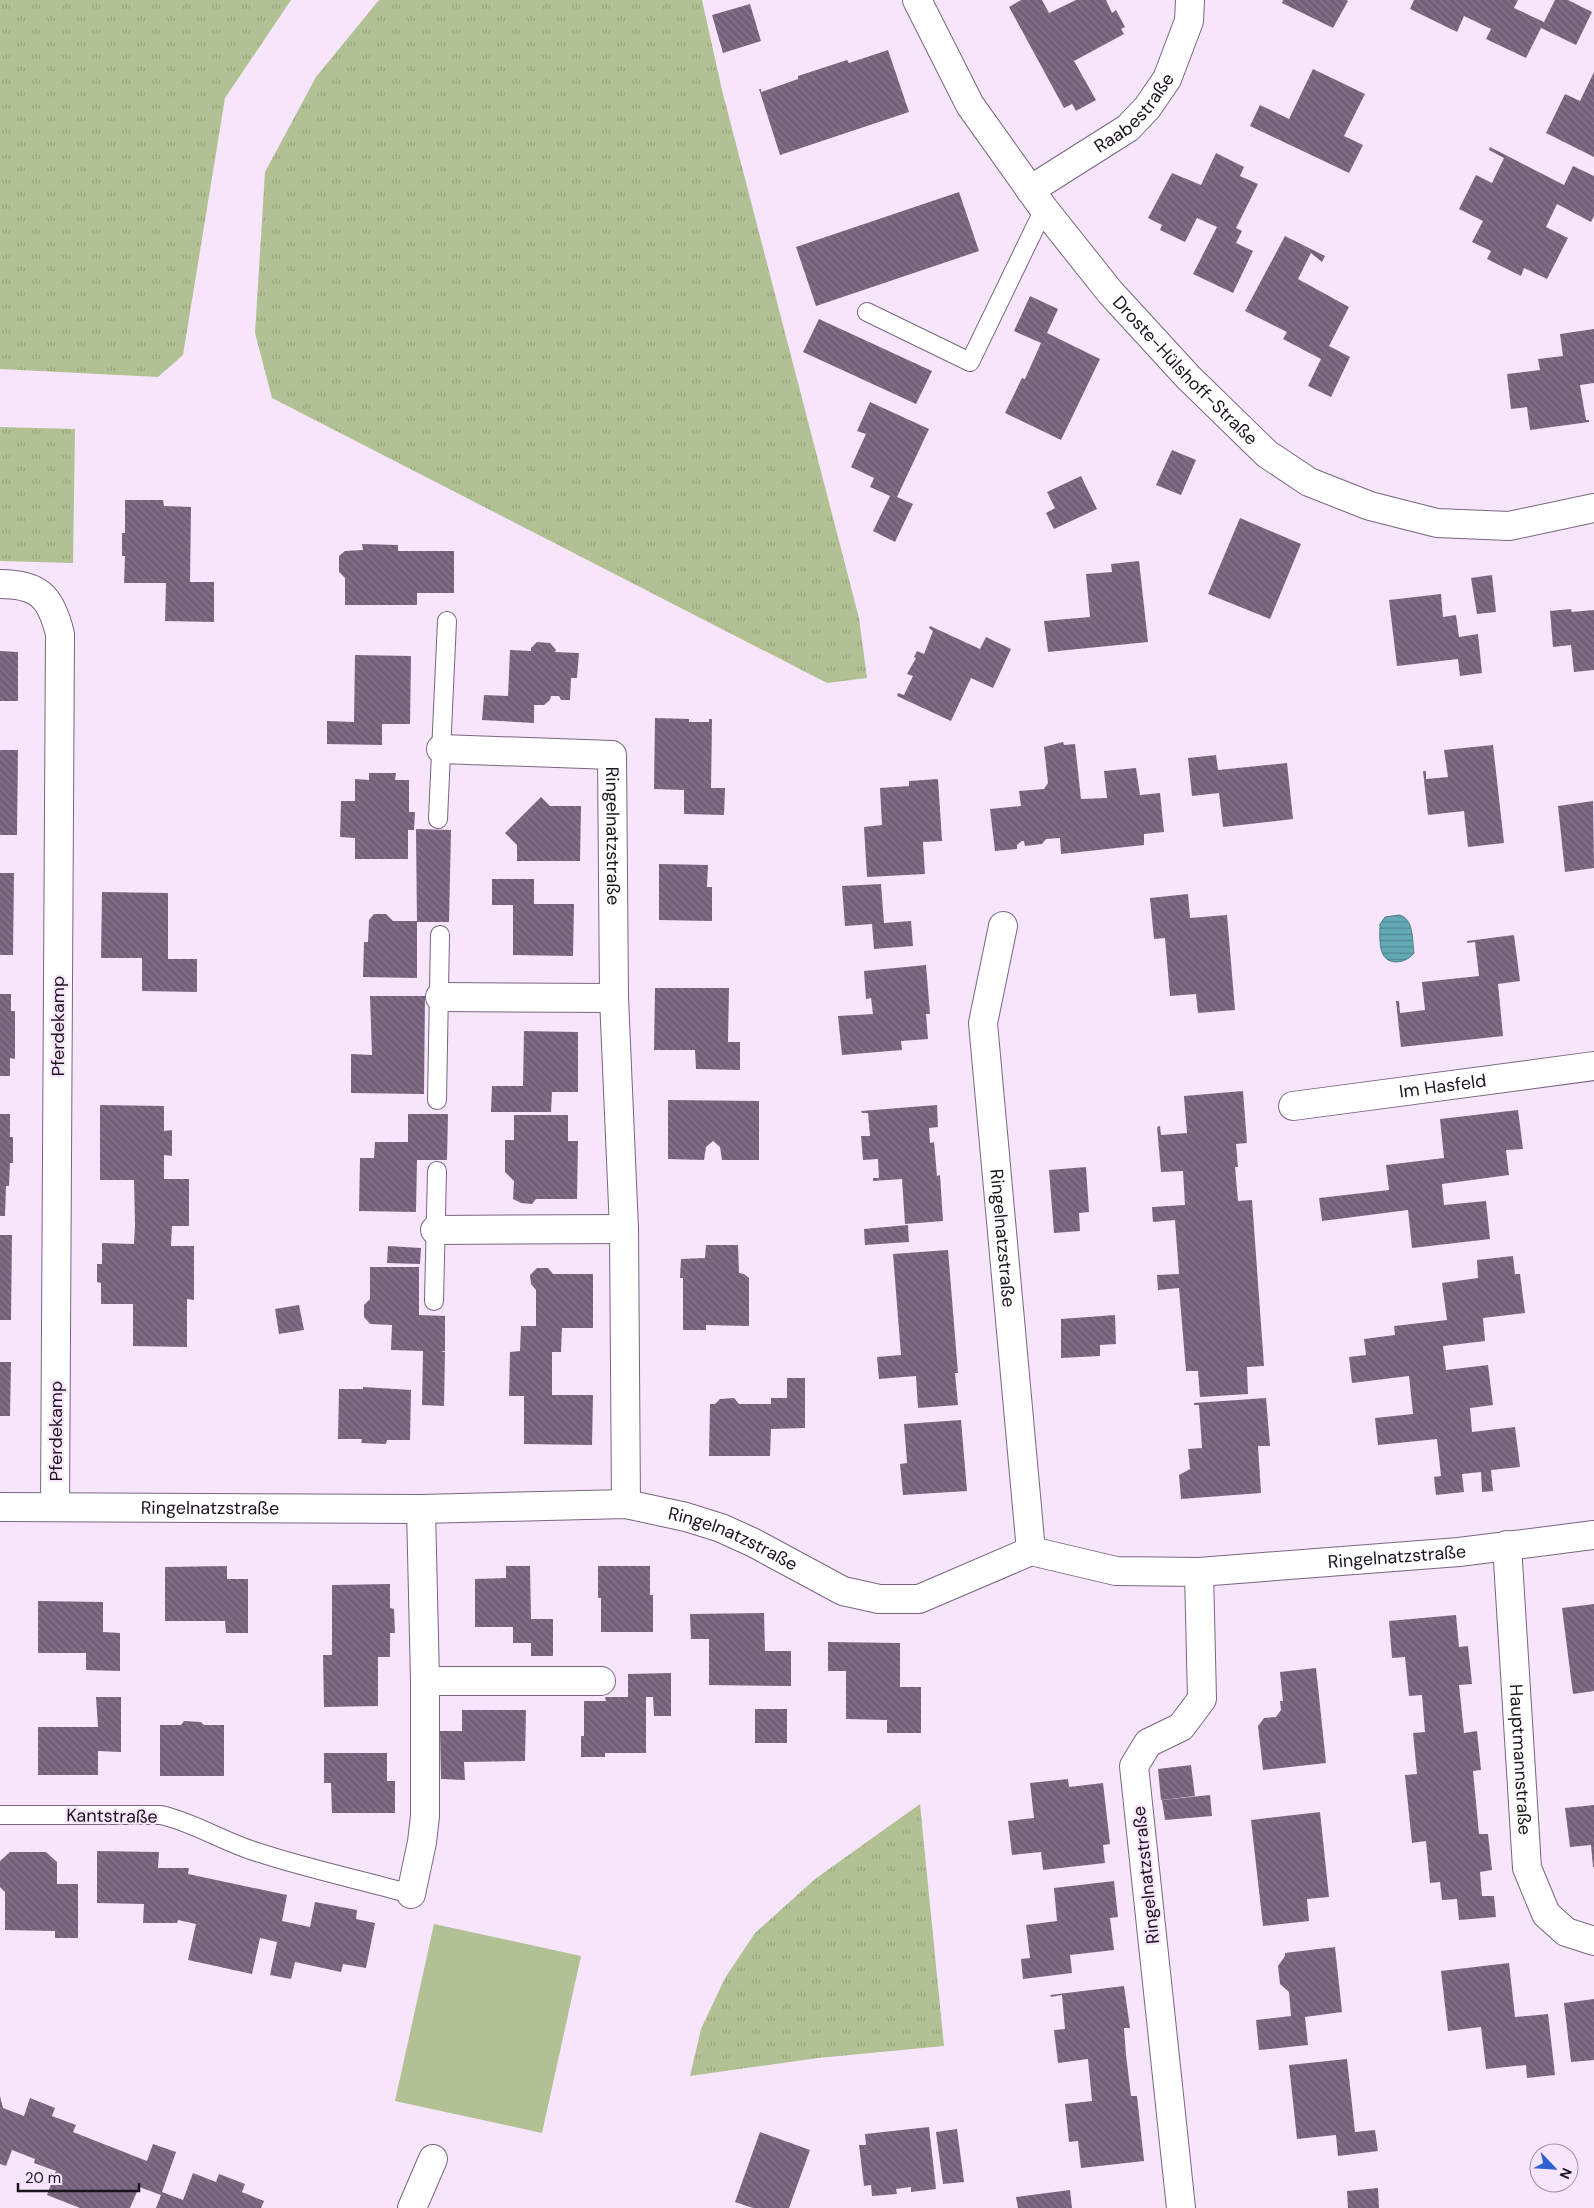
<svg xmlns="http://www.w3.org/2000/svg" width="1594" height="2208" viewBox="0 0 1594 2208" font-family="'DM Sans',sans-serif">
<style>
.grass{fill:url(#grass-tufts)}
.pitch{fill:#b2c194}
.water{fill:url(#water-rules);stroke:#4d7c86}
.building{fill:url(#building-back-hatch)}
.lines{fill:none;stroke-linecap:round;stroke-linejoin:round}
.service-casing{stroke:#79657f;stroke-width:20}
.minor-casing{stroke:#79657f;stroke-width:30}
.service{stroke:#fff;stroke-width:18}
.minor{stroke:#fff;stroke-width:28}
.labels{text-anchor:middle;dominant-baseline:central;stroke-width:4.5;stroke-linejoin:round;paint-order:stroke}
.street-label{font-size:18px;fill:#1b131e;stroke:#f7e5fc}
</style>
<defs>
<pattern id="grass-tufts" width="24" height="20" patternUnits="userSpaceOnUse" patternTransform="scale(1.25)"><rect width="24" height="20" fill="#b2c194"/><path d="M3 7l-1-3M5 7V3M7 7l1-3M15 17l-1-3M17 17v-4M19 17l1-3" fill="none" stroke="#98a57f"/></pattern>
<pattern id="water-rules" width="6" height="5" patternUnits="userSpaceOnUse" patternTransform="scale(1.25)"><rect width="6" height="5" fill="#62a9b3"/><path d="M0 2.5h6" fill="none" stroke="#508891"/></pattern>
<pattern id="building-back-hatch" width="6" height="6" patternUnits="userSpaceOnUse" patternTransform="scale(1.25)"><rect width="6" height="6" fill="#74607a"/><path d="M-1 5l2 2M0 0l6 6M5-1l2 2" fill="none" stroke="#897a8e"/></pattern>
</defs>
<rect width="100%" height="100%" fill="#f7e5fc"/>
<!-- grass -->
<g class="grass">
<polygon points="0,0 291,0 225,98 183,355 158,377 0,369"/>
<polygon points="379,0 702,0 722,90 859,618 867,678 827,683 272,398 255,333 265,172 316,77"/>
<polygon points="0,427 75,429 73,563 0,561"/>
<polygon points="920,1804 944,2046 818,2058 690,2076 701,2029 725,1978 755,1933 815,1879"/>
</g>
<!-- pitch -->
<polygon class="pitch" points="434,1924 581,1956 542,2133 395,2101"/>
<!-- water -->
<path class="water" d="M1399 915C1414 918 1412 940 1414 953 1407 963 1387 967 1382 952 1379 944 1380 933 1380 924L1385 917Z"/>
<!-- building -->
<g class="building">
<polygon points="1021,0 1042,0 1049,13 1076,0 1106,0 1112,13 1116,10 1125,27 1121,29 1124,34 1074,61 1096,100 1076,111 1072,104 1064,108 1009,7"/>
<polygon points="1283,0 1346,0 1348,1 1333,28 1282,3"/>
<polygon points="1414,0 1518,0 1514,8 1544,22 1555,0 1568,0 1592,12 1576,45 1541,28 1526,58 1486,39 1491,29 1464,16 1457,32 1410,9"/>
<polygon points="750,4 761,41 723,53 712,15"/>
<polygon points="888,50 909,112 780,155 759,89 761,89 761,92 798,79 798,76 847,60 849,63"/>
<polygon points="1313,69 1365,94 1344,136 1363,145 1349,173 1250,126 1260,105 1289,119"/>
<polygon points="1594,72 1594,157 1546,133 1565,94 1580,101"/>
<polygon points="1490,147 1564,185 1573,166 1594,176 1594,216 1591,222 1557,204 1546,227 1568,238 1547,279 1524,268 1521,276 1487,259 1491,251 1472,242 1483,221 1459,209 1476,175 1492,183 1504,158 1489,150"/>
<polygon points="1216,153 1244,167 1240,176 1258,184 1236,228 1242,231 1236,243 1253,251 1233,293 1193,274 1217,227 1197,218 1185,242 1160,230 1162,225 1148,218 1172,173 1201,185"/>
<polygon points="959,192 979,251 816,306 796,247"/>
<polygon points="1285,236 1325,256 1322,262 1311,253 1298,279 1349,307 1329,346 1350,357 1331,397 1308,386 1321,359 1283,339 1287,332 1245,311"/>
<polygon points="1030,296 1058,309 1047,333 1100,359 1061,440 1005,413 1022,378 1025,379 1041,343 1014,331"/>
<polygon points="819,319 932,371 916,404 803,352"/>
<polygon points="1594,329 1594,383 1580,385 1586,420 1589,420 1589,422 1530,430 1527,407 1511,409 1507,374 1540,370 1538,359 1563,356 1560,334"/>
<polygon points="870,402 929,429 897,497 913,504 895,542 873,531 890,496 870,487 874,478 851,467 866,434 857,431"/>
<polygon points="1172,450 1196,460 1181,495 1156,485"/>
<polygon points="1081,476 1097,509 1054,529 1046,513 1055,508 1047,492"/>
<polygon points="125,500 163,500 164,506 191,507 190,582 214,582 214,622 165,621 166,583 124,583 125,556 122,556 122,533 125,533"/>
<polygon points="1240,518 1301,544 1270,619 1208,594"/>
<polygon points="362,544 398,545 398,551 454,551 454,593 417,593 417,605 345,605 345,578 339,572 339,556 345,551 363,550"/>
<polygon points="1139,561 1148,642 1048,652 1044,621 1090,617 1086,574 1112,572 1111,564"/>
<polygon points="1492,575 1496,612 1477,614 1471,578"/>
<polygon points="1441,594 1443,617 1456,615 1459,637 1478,634 1482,673 1460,676 1458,659 1397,666 1389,600"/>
<polygon points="1571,609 1572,612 1594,610 1594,670 1574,672 1571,645 1553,647 1550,611"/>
<polygon points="930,626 980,649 986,637 1011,649 993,688 971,678 951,721 897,696 898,693 904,695 913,676 907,674 916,658 914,657 917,651 924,654 933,631 929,628"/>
<polygon points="537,642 550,643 556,650 555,652 579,653 577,678 571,678 570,700 561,700 559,696 551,696 550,700 544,705 534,705 534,723 482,720 484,695 508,696 510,650 531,651 531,648"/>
<polygon points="0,651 18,652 18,701 0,701"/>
<polygon points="355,655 411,656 410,724 382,724 382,745 327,744 327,721 354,722"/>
<polygon points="655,718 689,719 689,722 709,722 709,719 712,719 711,788 725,788 724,815 684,814 684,790 654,789"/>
<polygon points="1063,742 1064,745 1075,744 1081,799 1107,798 1104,771 1136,768 1140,795 1160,793 1164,832 1144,834 1144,845 1061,854 1060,838 1046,839 1042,844 1025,846 1024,841 1022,841 1017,845 1017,849 995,851 990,809 1021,806 1019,791 1044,789 1048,783 1044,747"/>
<polygon points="1493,745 1504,843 1468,847 1464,811 1428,815 1423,771 1426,771 1426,779 1448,777 1444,750"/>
<polygon points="0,750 18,750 17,835 0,835"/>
<polygon points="1216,755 1218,770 1287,763 1293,819 1223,827 1219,793 1192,796 1188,758"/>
<polygon points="369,773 396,773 395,780 409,780 409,812 415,812 414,830 408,830 408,859 355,859 355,838 340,837 341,801 355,801 355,779 369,780"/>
<polygon points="938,779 942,841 923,842 925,874 867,877 864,827 882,825 880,788 909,786 909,781"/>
<polygon points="541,797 550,806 581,806 580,861 517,861 517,845 505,833"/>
<polygon points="1593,801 1594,868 1565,872 1558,806"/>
<polygon points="416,829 451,830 449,922 417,922"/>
<polygon points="659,864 708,865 707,887 712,887 712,921 659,920"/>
<polygon points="0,873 14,873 13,955 0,955"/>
<polygon points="492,879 534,879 534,904 574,904 573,956 513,955 513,905 492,905"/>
<polygon points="881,884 884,923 911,921 913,946 874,949 872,924 845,926 842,886"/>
<polygon points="102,892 168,893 168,959 197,959 197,992 142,991 142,958 101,958"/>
<polygon points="1188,894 1190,918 1227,915 1235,1010 1198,1013 1196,994 1170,996 1165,938 1154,939 1150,898"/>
<polygon points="374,914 386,914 393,921 417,921 417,978 363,977 364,942 368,942 369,920"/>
<polygon points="1514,935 1520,981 1498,984 1503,1036 1401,1047 1396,1001 1399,1001 1400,1013 1425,1010 1422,982 1479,976 1475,942 1467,943 1467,941"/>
<polygon points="926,965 930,1014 926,1014 928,1039 901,1041 902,1050 842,1055 838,1016 873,1014 871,998 866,999 864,971"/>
<polygon points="655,988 729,988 728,1042 740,1042 740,1070 696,1069 695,1050 654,1050"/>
<polygon points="0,994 11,994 11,1011 15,1011 15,1059 10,1058 10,1076 0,1076"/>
<polygon points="370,996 425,996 424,1094 351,1093 351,1054 372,1055"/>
<polygon points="524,1031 578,1032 578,1092 552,1092 551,1112 491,1112 492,1086 523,1086"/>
<polygon points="1243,1091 1247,1143 1236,1144 1238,1167 1235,1167 1238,1201 1252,1200 1264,1366 1247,1367 1248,1394 1200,1397 1198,1371 1186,1371 1179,1288 1158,1290 1157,1275 1179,1274 1175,1220 1153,1222 1152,1207 1185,1205 1183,1171 1161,1172 1157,1127 1160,1126 1161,1135 1187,1133 1184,1096"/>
<polygon points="668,1100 759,1101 759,1160 722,1160 720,1147 713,1141 706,1147 704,1160 668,1159"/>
<polygon points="100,1105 164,1106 164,1131 172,1130 172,1156 164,1155 164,1179 189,1179 189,1226 172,1226 171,1244 171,1246 194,1246 194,1300 187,1299 187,1347 133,1346 133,1304 101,1304 101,1283 97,1282 97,1264 102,1264 102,1243 134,1244 135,1225 134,1180 100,1180"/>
<polygon points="937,1105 938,1127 929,1128 930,1143 934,1142 937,1176 940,1175 943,1221 905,1224 902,1179 873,1181 873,1178 879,1178 878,1159 863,1160 861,1136 870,1136 868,1113 862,1113 861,1111"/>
<polygon points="1518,1110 1523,1149 1506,1150 1509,1175 1442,1184 1444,1205 1486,1201 1490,1239 1412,1248 1408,1210 1322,1221 1319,1198 1389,1190 1386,1165 1444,1158 1440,1119"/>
<polygon points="0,1114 10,1114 10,1137 13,1137 13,1163 10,1163 9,1186 6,1186 5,1216 0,1216"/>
<polygon points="408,1114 448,1114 447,1160 417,1160 416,1212 359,1211 360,1158 374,1158 375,1142 408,1142"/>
<polygon points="514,1115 568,1115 568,1141 578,1141 577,1199 536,1199 532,1204 521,1203 513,1199 514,1181 505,1172 505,1140 514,1140"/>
<polygon points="1086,1167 1089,1212 1079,1213 1080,1231 1054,1233 1049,1170"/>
<polygon points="908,1225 909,1242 865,1245 864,1229"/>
<polygon points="0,1235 12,1235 11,1320 0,1320"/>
<polygon points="706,1245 738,1245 739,1273 744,1274 749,1278 749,1326 706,1325 706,1330 683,1330 683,1278 680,1278 681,1259 705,1258"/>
<polygon points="388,1246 421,1248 420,1264 387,1263"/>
<polygon points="948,1250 958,1373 955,1373 958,1405 918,1408 916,1376 879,1379 877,1357 901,1355 893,1254"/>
<polygon points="1513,1256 1515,1274 1520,1274 1525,1313 1483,1318 1485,1341 1443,1346 1446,1370 1488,1365 1493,1405 1470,1408 1472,1432 1515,1427 1520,1467 1491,1470 1493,1491 1482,1492 1481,1472 1462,1474 1464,1492 1436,1495 1434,1477 1441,1476 1437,1439 1378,1445 1375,1418 1413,1414 1409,1376 1352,1383 1349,1357 1366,1355 1364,1339 1395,1335 1394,1326 1447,1320 1442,1283 1478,1278 1477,1260"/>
<polygon points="370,1267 419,1267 419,1315 445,1316 445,1351 440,1351 445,1352 444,1406 422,1405 423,1351 391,1350 392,1325 370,1324 364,1317 364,1305 370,1299"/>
<polygon points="537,1268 548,1268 553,1274 593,1274 593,1328 562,1328 561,1352 552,1352 552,1395 593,1395 592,1445 524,1444 524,1396 509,1396 510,1352 520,1351 521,1326 536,1326 536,1290 531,1284 530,1275"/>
<polygon points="299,1305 304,1330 279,1334 275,1309"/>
<polygon points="1115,1315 1116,1344 1100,1345 1100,1356 1061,1358 1061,1319"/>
<polygon points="0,1362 11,1362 10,1416 0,1416"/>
<polygon points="787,1378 805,1378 805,1428 771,1429 770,1456 709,1456 710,1404 715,1404 720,1399 734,1398 739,1404 771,1404 771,1398 787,1398"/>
<polygon points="363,1387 411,1390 410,1440 387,1440 386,1444 361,1443 362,1439 338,1439 339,1389 363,1389"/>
<polygon points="1266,1398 1270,1446 1258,1446 1261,1493 1181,1499 1179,1475 1190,1469 1188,1449 1202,1448 1199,1405 1194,1405 1194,1403"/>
<polygon points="961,1420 967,1491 903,1495 900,1464 907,1463 904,1424"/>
<polygon points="227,1566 227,1579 248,1579 248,1633 226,1633 225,1621 165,1621 165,1567"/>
<polygon points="506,1566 530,1566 531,1619 553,1619 553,1656 531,1656 531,1643 513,1643 513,1627 475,1627 475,1579 506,1578"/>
<polygon points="598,1566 650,1566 650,1595 653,1595 653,1632 601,1632 601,1598 598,1598"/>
<polygon points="390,1584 390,1608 394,1609 395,1633 390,1633 390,1657 378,1657 378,1706 324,1707 323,1655 332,1655 332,1585"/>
<polygon points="38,1601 103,1602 103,1632 120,1633 120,1671 86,1670 86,1653 38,1653"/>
<polygon points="1594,1604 1594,1691 1573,1694 1562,1608"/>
<polygon points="764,1613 765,1651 791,1651 791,1686 709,1685 709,1639 691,1639 690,1614"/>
<polygon points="1456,1615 1459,1647 1468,1646 1472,1684 1459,1685 1464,1733 1477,1731 1481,1770 1473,1771 1479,1834 1488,1834 1492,1870 1480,1872 1482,1896 1494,1896 1496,1917 1459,1920 1457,1899 1442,1900 1440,1882 1430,1883 1426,1841 1412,1843 1405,1775 1417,1774 1413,1733 1425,1732 1422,1695 1409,1696 1405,1657 1392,1658 1389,1621"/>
<polygon points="828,1642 900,1643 900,1687 921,1687 921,1733 887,1733 887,1720 846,1719 846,1671 828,1671"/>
<polygon points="1316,1668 1326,1763 1263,1770 1258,1726 1264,1718 1276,1717 1281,1710 1280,1701 1283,1701 1280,1672"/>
<polygon points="671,1673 671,1716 654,1716 653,1697 646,1697 646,1753 605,1753 605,1757 581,1757 581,1736 584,1736 584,1701 606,1701 605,1697 628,1697 628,1674"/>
<polygon points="96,1697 121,1697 121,1752 98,1751 98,1775 38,1775 38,1727 98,1727"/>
<rect x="755" y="1709" width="32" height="34"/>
<polygon points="462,1710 526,1710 525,1761 464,1762 465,1780 441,1779 440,1731 462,1731"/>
<polygon points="184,1721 201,1722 204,1725 224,1725 224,1776 160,1776 160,1725 181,1725"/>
<polygon points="324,1753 387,1753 387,1781 395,1781 395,1813 332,1813 331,1783 324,1783"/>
<polygon points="1191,1765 1195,1796 1161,1800 1158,1769"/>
<polygon points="1068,1779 1069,1787 1103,1783 1110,1844 1103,1845 1105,1863 1043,1870 1041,1852 1012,1855 1008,1821 1034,1818 1030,1783"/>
<polygon points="1210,1795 1212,1816 1165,1820 1162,1800"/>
<polygon points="1594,1805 1594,1867 1593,1867 1591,1845 1570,1847 1565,1808"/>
<polygon points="1320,1812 1329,1897 1307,1899 1309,1921 1263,1926 1251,1820"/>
<polygon points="97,1851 159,1852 158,1868 189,1868 188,1874 287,1895 282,1921 310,1927 315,1902 357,1910 356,1919 375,1923 366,1968 343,1964 341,1972 295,1962 291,1979 270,1975 277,1942 260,1938 252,1974 188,1960 196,1924 178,1920 177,1923 143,1923 144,1904 97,1903"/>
<polygon points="10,1852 46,1852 57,1862 57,1884 78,1884 78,1938 55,1938 55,1931 5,1930 5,1892 0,1887 0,1861"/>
<polygon points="1114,1881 1118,1917 1110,1918 1114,1950 1070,1955 1072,1973 1023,1979 1021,1959 1030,1958 1026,1925 1057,1921 1054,1888"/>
<polygon points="1335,1947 1342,2012 1305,2017 1308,2045 1259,2050 1256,2020 1291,2016 1289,1992 1280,1984 1278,1966 1285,1956 1285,1953"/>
<polygon points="1509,1963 1515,2017 1548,2014 1555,2075 1527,2078 1526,2065 1486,2069 1481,2027 1448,2031 1441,1971"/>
<polygon points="1124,1986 1130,2028 1124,2028 1126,2055 1131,2096 1137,2096 1144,2161 1081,2168 1078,2141 1069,2142 1065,2104 1092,2101 1088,2059 1058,2063 1054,2030 1065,2029 1062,1995 1051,1997 1050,1995"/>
<polygon points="1594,1999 1594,2060 1571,2062 1564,2003"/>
<polygon points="1347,2059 1355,2132 1375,2130 1378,2151 1338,2156 1336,2135 1297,2139 1289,2065"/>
<polygon points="0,2096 3,2108 24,2116 30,2098 55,2108 52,2116 76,2125 73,2132 147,2161 153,2144 176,2152 162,2192 183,2200 193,2173 216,2182 219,2174 245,2184 242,2192 264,2201 261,2208 156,2208 161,2195 139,2187 130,2208 80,2208 47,2195 56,2171 34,2163 35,2159 12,2150 6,2166 0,2164"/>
<polygon points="929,2127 936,2189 911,2192 911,2187 896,2189 897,2194 872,2196 871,2185 864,2186 859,2145 866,2145 865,2134"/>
<polygon points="957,2129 964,2182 943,2184 936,2132"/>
<polygon points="760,2132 810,2150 789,2208 753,2208 735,2202"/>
<polygon points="1378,2188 1379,2208 1348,2208 1347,2191"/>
<polygon points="1070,2190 1072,2208 1018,2208 1016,2197"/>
</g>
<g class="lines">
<defs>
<g id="service">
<polyline points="867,312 970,362 1044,209"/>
<polyline points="438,819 447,621"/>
<polyline points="437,1100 440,935"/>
<polyline points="434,1301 437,1171"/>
<path d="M0 1815H161C196 1823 225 1843 260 1853 309 1869 361 1880 411 1894"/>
</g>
<g id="minor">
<path id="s1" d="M917 0 970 105 1044 209 1110 292 1188 377 1267 454 1309 482 1370 506 1437 523 1509 526 1594 508"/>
<path id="s2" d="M1030 190 1128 128 1147 108 1167 79 1189 21 1190 0"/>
<path d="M0 584C39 584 51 597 60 634L55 1506"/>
<path id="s3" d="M441 749 612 755 614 998 624 1229 626 1504"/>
<path id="s4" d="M1003 926 983 1023 1031 1551"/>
<polyline points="440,997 614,998"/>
<path id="s5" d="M1293 1106 1594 1066"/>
<polyline points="435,1230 624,1229"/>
<path id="s6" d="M0 1507 421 1509 626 1504 686 1517 721 1528 752 1542 843 1591 879 1599H919L1031 1551 1116 1571 1199 1572 1459 1552 1594 1535"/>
<path id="s7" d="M1507 1545 1527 1868 1546 1914 1566 1932 1594 1941"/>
<polyline points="425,1681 601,1681"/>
<polyline points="411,1894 422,1842 425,1816 425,1681 421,1509"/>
<polyline points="412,2208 433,2159"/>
<polyline points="1181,2208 1134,1766 1148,1743 1181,1727 1202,1699 1199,1572"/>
</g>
</defs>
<!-- service casing -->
<use href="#service" class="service-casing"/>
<!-- minor casing -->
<use href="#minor" class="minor-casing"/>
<!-- service -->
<use href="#service" class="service"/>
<!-- minor -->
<use href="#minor" class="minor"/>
</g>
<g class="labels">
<!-- street labels -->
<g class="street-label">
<text stroke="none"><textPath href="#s2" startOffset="131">Raabestraße</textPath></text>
<text stroke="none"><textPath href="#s1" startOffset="460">Droste-Hülshoff-Straße</textPath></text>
<text stroke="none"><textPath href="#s3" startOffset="252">Ringelnatzstraße</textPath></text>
<text transform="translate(58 1026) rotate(-90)">Pferdekamp</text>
<text stroke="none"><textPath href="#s5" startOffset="151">Im Hasfeld</textPath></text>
<text stroke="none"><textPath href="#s4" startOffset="315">Ringelnatzstraße</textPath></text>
<text transform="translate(56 1431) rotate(-90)">Pferdekamp</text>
<text stroke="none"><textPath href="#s6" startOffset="210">Ringelnatzstraße</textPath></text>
<text stroke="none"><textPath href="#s6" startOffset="739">Ringelnatzstraße</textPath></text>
<text stroke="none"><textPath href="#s6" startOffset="1429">Ringelnatzstraße</textPath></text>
<text stroke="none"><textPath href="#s7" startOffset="215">Hauptmannstraße</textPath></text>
<text transform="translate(112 1816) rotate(1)">Kantstraße</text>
<text transform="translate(1146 1875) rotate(-96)">Ringelnatzstraße</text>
</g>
</g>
<!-- north arrow -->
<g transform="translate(1554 2168) rotate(115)"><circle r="24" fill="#f7e5fc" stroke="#9f91a3"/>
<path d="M0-4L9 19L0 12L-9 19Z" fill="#2f60cf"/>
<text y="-8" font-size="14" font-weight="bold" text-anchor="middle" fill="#1b131e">N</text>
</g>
<!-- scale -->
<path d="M18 2183v8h121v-8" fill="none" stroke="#1b131e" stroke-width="2.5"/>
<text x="25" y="2183" font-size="15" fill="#1b131e" stroke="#f7e5fc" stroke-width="4" paint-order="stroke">20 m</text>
</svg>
